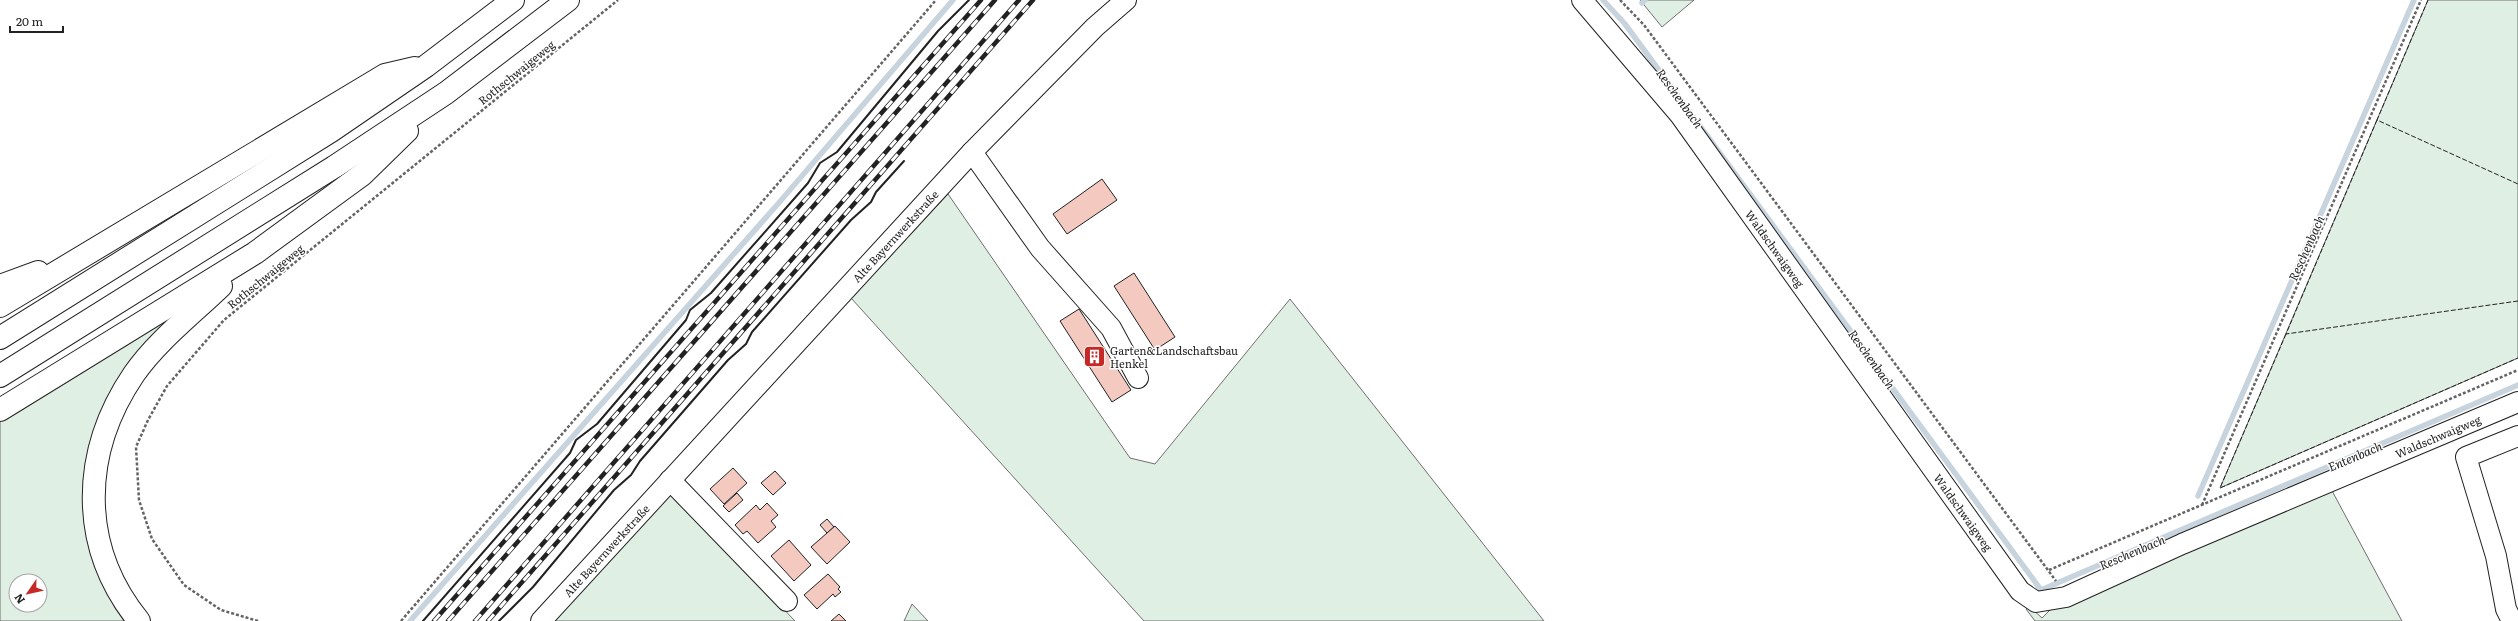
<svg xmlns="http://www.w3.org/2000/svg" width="2518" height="621" viewBox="0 0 2518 621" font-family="Literata,serif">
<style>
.green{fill:#e0efe3;stroke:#6f6f6f;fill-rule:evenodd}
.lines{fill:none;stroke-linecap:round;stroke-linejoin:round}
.stream{stroke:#c7d3dd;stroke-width:5.5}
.building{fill:#f3c9c0;stroke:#222}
.minor-casing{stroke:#222;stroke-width:22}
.highway-casing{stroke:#222;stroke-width:24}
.path{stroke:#646464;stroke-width:2.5;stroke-dasharray:3 2;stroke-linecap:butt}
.minor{stroke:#fff;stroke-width:20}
.highway{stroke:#fff;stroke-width:22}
.rail-casing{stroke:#222;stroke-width:4.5}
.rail{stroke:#fff;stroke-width:3;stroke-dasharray:9;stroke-linecap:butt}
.fence{stroke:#222;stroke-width:1;stroke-dasharray:5 2;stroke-linecap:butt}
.wall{stroke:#222;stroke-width:2}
.labels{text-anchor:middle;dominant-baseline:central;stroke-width:3;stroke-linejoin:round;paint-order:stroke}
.street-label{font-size:11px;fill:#222;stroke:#fff}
.poi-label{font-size:11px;fill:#222;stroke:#fff;text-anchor:start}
.water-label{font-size:12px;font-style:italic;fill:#222;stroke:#fff}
</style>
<rect width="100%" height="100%" fill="#fff"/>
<!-- green -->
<g class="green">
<polygon points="1640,0 1694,0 1662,27"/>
<polygon points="2428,0 2518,0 2518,358 2220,488"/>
<polygon points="948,194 1130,458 1155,464 1290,299 1544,621 1144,621 851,298"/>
<path d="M186 304 107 402 97 570 115 608 124 621H0V420ZM16 581H40V605H16Z"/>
<polygon points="2330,487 2402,621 2035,621 2026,609 2030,607 2042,618 2052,608"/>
<polygon points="673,492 795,621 552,621"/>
<polygon points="912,604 928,621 904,621"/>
</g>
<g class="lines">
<!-- stream -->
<g class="stream">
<polyline points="1603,0 1625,24 2041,590 2518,385"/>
<polyline points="1642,3 1645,0"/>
<polyline points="2198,496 2414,0"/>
<polyline points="410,621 777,205 953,0"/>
</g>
</g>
<!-- building -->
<g class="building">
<polygon points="1102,179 1117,200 1067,234 1053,214"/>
<polygon points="1134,273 1175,337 1155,350 1114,286"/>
<polygon points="1079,309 1131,390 1112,402 1060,321"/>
<polygon points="733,468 747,483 724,504 710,489"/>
<polygon points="775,471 786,483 773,495 761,483"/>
<polygon points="737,493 743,500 729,512 723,506"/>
<polygon points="767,503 778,515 771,521 776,527 758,543 747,531 743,534 735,525 756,505 760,510"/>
<polygon points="827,519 834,527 827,533 820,525"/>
<polygon points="835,526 850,542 827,564 811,547"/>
<polygon points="789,540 811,565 794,581 771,556"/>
<polygon points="828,574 840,587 838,589 841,592 835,597 833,594 817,609 804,595"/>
<polygon points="839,614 846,621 831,621"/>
</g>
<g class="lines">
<defs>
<g id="minor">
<path id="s1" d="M1582 0 1680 115 2020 591 2036 602 2066 597 2182 544 2518 402"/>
<polyline points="972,152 1040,248 1111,328 1138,378"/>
<polyline points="670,480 787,601"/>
<path id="s2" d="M541 621 972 152 1095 27 1126 0"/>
<polyline points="2512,621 2506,609 2496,556 2466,457 2518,436"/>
</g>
<g id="highway">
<polyline points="0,286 38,272"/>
<polyline points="0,306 385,75 415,68"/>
<polyline points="0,338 331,131 426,66 513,0"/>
<polyline points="0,376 334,167 446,93 568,0"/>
<polyline points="0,410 255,253 363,174 407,131"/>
<path d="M139 621C78 546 81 452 134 374 157 341 192 314 221 286"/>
</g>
</defs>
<!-- minor casing -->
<use href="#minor" class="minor-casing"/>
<!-- highway casing -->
<use href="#highway" class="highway-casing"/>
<!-- path -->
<g class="path">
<polyline points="1620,0 1644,25 2056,581"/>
<polyline points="2202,505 2421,0"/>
<polyline points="2049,570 2518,370"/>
<polyline points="258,621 221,610 184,585 152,539 139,500 136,447 148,420 167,386 224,320 618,0"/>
<polyline points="401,621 936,0"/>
</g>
<!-- minor -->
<use href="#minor" class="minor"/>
<!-- highway -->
<use href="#highway" class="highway"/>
<defs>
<g id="rail">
<polyline points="434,621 981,0"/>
<polyline points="448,621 995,0"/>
<polyline points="475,621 1019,0"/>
<polyline points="488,621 1033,0"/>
</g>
</defs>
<!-- rail casing -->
<use href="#rail" class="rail-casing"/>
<!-- rail -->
<use href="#rail" class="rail"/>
<!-- fence -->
<g class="fence">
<polyline points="2428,0 2377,120 2518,184"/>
<polyline points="2377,120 2286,334 2518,301"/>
<polyline points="2286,334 2220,488 2518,358"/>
</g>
<!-- wall -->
<g class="wall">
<polyline points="423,621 570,453 576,440 597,424 686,320 690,310 711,293 808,183 820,163 837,152 938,31 969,0"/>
<polyline points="499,621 533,587 614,490 631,475 640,461 728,360 746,344 752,332 851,220 871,202 876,192 904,161"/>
</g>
</g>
<!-- icons -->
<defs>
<symbol id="building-square" viewBox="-11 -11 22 22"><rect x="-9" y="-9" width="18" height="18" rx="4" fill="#c62828" stroke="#fff"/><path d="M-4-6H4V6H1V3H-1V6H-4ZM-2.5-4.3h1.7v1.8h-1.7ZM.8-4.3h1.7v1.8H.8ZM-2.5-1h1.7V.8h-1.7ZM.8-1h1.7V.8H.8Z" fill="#fff"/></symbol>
</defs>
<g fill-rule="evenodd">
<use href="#building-square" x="1082" y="344" width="25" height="25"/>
</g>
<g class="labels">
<!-- street labels -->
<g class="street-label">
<text transform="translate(516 72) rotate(-39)">Rothschwaigeweg</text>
<text stroke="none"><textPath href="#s2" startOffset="523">Alte Bayernwerkstraße</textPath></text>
<text stroke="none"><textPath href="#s1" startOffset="315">Waldschwaigweg</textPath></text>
<text transform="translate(265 276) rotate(-39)">Rothschwaigeweg</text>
<text stroke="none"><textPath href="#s1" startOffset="1191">Waldschwaigweg</textPath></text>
<text stroke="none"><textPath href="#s1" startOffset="639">Waldschwaigweg</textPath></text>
<text stroke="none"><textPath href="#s2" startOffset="96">Alte Bayernwerkstraße</textPath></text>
</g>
<!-- poi labels -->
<g class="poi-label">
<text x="1110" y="350">Garten&amp;Landschaftsbau<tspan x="1110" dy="13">Henkel</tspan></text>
</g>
<!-- water labels -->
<g class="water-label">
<text transform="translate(1680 98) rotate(54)">Reschenbach</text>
<text transform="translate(2306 248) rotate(-66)">Reschenbach</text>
<text transform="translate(1872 359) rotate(54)">Reschenbach</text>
<text transform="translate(2355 456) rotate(-23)">Entenbach</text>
<text transform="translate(2132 552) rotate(-23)">Reschenbach</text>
</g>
</g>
<!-- north arrow -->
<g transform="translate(28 593) rotate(236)"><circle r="19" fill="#ffffff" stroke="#a7a7a7"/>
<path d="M0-3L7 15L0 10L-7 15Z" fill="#c62828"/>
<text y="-6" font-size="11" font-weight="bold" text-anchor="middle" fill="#222222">N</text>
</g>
<!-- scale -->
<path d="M10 26v6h53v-6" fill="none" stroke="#222222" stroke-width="2"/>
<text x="16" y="26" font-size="12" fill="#222222" stroke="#ffffff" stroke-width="3" paint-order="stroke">20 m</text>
</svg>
